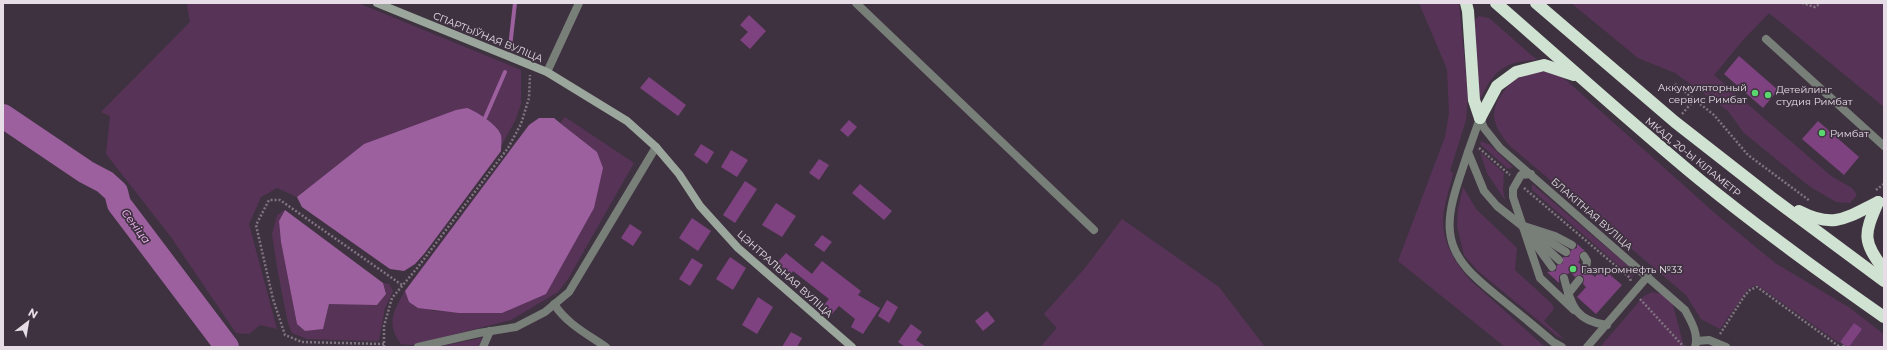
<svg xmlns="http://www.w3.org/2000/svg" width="1887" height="350" viewBox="0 0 1887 350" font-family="Montserrat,sans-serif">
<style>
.green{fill:#573358}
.water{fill:#9d609f}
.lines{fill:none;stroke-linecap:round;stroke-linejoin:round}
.stream{stroke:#9d609f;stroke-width:4}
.river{stroke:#9d609f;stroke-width:24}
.building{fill:#7d427f}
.path{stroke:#807480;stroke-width:2.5;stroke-dasharray:2 2;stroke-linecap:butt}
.lane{stroke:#787f78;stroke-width:8}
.street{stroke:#787f78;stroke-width:8}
.secondary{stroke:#9ba79c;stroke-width:8}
.highway{stroke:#d0e2d1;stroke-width:12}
.poi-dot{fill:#5bd56e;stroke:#3f3240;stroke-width:1.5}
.labels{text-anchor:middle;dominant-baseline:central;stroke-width:3.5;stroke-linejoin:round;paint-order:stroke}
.street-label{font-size:10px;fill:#e6dde6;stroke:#3f3240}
.poi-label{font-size:10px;fill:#e6dde6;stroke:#3f3240;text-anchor:start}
.water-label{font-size:11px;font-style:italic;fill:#fcb9fe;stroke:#3f3240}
</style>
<rect width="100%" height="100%" fill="#3f3240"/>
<!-- green -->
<g class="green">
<polygon points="189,3 358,3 521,70 521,104 515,121 501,146 501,135 364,144 297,197 277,188 261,197 249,224 277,329 260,325 249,334 236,333 171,237 106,154 110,116 101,112 190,22 187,5"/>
<path d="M1419 3H1459L1468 96 1466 120 1450 171 1453 173C1450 188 1443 206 1443 222 1443 244 1456 264 1470 280L1545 347H1505L1398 261 1445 137 1449 113 1447 69Z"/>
<polygon points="1571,3 1884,3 1884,107 1769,13 1743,40 1714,75 1831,176 1852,188 1857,195 1850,203 1836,202 1809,186 1744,133 1728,111 1675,73 1638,58"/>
<path d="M1479 16 1489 18 1537 60C1504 61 1493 71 1480 100L1472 23Z"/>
<path d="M1544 71 1558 73 1717 215 1775 263 1850 308 1881 332 1884 335V347H1849L1854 323 1839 343 1757 285 1748 289 1720 329 1701 319 1686 295 1510 146C1494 127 1487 113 1504 91 1507 87 1510 82 1514 80 1523 75 1534 73 1544 71Z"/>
<path d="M565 117 634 163 568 279 558 292 511 320 412 345 401 344C386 323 393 312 405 291L409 302 434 311 502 313 597 152 560 123Z"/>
<polygon points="1481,141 1490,145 1513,167 1508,169 1480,144"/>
<polygon points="1480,152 1504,173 1503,190 1505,200 1487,173"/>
<polygon points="1532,184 1632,269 1633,278 1532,190"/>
<polygon points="1463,187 1476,209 1517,248 1515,270 1552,304 1554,309 1544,321 1564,339 1557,336 1478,271 1464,255 1457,226 1458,210"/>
<polygon points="285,210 279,221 281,242 297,324 305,331 323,329 329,304 386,294 383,283 389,284 393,291 385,308 379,340 377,341 307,339 292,333 288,323 278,273 272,234 277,215"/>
<polygon points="1122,219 1219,287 1265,347 1040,347 1057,328 1044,314 1085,268"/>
<polygon points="1652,292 1666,295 1673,305 1684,347 1603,347 1601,346 1644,296"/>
<polygon points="482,338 478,347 442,347 443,346"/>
</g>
<!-- water -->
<g class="water">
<path d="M467 108C477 112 497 124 501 135 502 140 501 147 501 151L424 254 415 264 404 271 390 269 302 207 297 197 364 144 456 110Z"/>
<polygon points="539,118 554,118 560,123 597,152 603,168 594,208 546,294 502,313 459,313 418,308 409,302 405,291 529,125"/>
<polygon points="285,210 383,283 386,294 377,305 329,304 323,329 305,331 297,324 281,242 279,221"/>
</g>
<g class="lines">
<!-- stream -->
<g class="stream">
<polyline points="510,47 515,3"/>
<polyline points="485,118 505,72"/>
</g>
<!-- river -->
<polyline class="river" points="3,116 86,172 105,182 116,192 119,204 227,347"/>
</g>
<!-- building -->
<g class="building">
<polygon points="749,15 766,31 750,49 740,40 748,32 740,25"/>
<polygon points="1739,56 1778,90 1763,108 1724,74"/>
<polygon points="649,77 686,105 678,116 640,88"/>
<polygon points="849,120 857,127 848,137 840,130"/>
<polygon points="1818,121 1859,157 1844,175 1802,139"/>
<polygon points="701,144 714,152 707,164 694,155"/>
<polygon points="731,150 748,160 737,177 721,167"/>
<polygon points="819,159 829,165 819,180 809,173"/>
<polygon points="745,181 757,189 735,223 723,215"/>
<polygon points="860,184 892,211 884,220 852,193"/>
<polygon points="776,203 796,216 782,237 762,225"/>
<polygon points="692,218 711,231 698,251 679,238"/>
<polygon points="630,224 642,232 633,246 621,238"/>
<polygon points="822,235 832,242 824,252 814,245"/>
<polygon points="1577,244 1585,251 1581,252 1579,256 1580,260 1578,262 1581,265 1582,274 1586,275 1590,273 1595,277 1602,268 1622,285 1596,314 1577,297 1586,287 1583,284 1584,280 1583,276 1579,275 1575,277 1570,272 1568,274 1562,273 1559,276 1559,283 1547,272 1556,271 1557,265 1563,263 1563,257 1569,257 1571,250 1577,248"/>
<polygon points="786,253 812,274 822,261 861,291 858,295 880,308 863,334 851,327 855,319 839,306 832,314 823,306 829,299 793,271 791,274 777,263"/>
<polygon points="730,257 746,268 733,290 716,279"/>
<polygon points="692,258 703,265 690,286 679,279"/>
<polygon points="758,297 773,307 757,334 742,325"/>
<polygon points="887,300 898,307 889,323 878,316"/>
<polygon points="987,311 995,321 983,331 975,321"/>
<polygon points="1854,323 1862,329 1849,347 1847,347 1840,342"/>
<polygon points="911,324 922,332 916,340 926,347 905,347 898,342"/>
<polygon points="791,332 802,338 797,347 782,347"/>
</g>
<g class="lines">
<!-- path -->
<g class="path">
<polyline points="1802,3 1815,7 1821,3"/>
<polyline points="1675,84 1714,115 1748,155 1810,201"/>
<polyline points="1682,114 1695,99"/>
<polyline points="1479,148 1510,175"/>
<polyline points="1524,188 1630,278 1631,282"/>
<polyline points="1876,190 1884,184"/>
<polyline points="1640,299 1684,347"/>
<polyline points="1720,334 1745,295 1750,290 1757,287 1840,347"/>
<polyline points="384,344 302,342 285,335 273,299 256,225 269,200 280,200 402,285"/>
<polyline points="384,347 384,326 392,298 418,267 508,148 521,124 529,98 530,75"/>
<polyline points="1843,347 1844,345"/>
</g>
<!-- lane -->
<g class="lane">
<polyline points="856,3 1094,230"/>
<polyline points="1766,39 1884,146"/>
<polyline points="1480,118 1468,152 1484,191 1497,206 1521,225 1559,260"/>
<path d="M1468 152C1461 175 1447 207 1450 232 1453 264 1483 284 1506 303 1522 316 1538 329 1553 342L1562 347"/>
<polyline points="1531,174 1521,175 1513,189 1513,197 1540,278 1574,310"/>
<polyline points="1524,226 1555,236 1572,245"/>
<polyline points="1536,233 1566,252"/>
<polyline points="1531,238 1552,267"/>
<polyline points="1584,256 1587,261 1586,270"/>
<path d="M1564 278C1571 306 1576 321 1607 325"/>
<polyline points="1568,294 1579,280"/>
<path d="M554 304C567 324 587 334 606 347"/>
<polyline points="1697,341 1709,340 1726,347"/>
<polyline points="418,347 479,333 516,327 545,312 569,292 656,147"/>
<polyline points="483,347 490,331"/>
<polyline points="1587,347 1648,276"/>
</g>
<!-- street -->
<g class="street">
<polyline points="547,72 579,3"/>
<path d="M1480 118 1484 128 1500 148 1685 310C1691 321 1699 334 1695 347"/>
</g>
<!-- secondary -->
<polyline class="secondary" points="377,3 547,72 627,121 656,147 679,174 700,206 738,248 852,347"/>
<!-- highway -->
<g class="highway">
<polyline points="1466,3 1468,11 1474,100 1480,118"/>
<path d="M1496 3C1564 62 1630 122 1700 180 1759 228 1821 273 1884 317"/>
<polyline points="1536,3 1675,122 1771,197 1884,281"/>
<polyline points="1480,118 1497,86 1516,72 1544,65 1574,75"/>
<path d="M1878 202C1863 236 1863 241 1884 270"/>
<path d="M1799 211C1834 229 1846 218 1878 202"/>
</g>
</g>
<!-- markers -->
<g class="poi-dot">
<circle cx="1755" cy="93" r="4"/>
<circle cx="1768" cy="95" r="4"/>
<circle cx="1822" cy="133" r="4"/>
<circle cx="1573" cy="269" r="4"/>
</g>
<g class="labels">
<!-- street labels -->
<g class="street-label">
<text transform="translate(488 37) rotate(22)">СПАРТЫЎНАЯ ВУЛІЦА</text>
<text transform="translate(1693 157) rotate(39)">МКАД, 20-Ы КІЛАМЕТР</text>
<text transform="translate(1592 214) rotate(41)">БЛАКІТНАЯ ВУЛІЦА</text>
<text transform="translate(785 274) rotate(42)">ЦЭНТРАЛЬНАЯ ВУЛІЦА</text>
</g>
<!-- poi labels -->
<g class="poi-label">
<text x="1747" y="87" text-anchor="end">Аккумуляторный<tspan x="1747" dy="12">сервис Римбат</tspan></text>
<text x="1776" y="89">Детейлинг<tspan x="1776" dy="12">студия Римбат</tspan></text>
<text x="1830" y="133">Римбат</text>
<text x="1581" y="269">Газпромнефть №33</text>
</g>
<!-- water labels -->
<g class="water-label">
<text transform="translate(136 226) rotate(53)">Сеніца</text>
</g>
</g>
<!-- border -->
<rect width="1887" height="350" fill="none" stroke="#e6dde6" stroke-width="8"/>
<!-- north arrow -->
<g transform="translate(28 322) rotate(31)" stroke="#3f3240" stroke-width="3" paint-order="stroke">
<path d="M0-3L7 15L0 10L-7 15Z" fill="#e6dde6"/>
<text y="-6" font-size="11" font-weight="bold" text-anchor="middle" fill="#e6dde6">N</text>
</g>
</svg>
